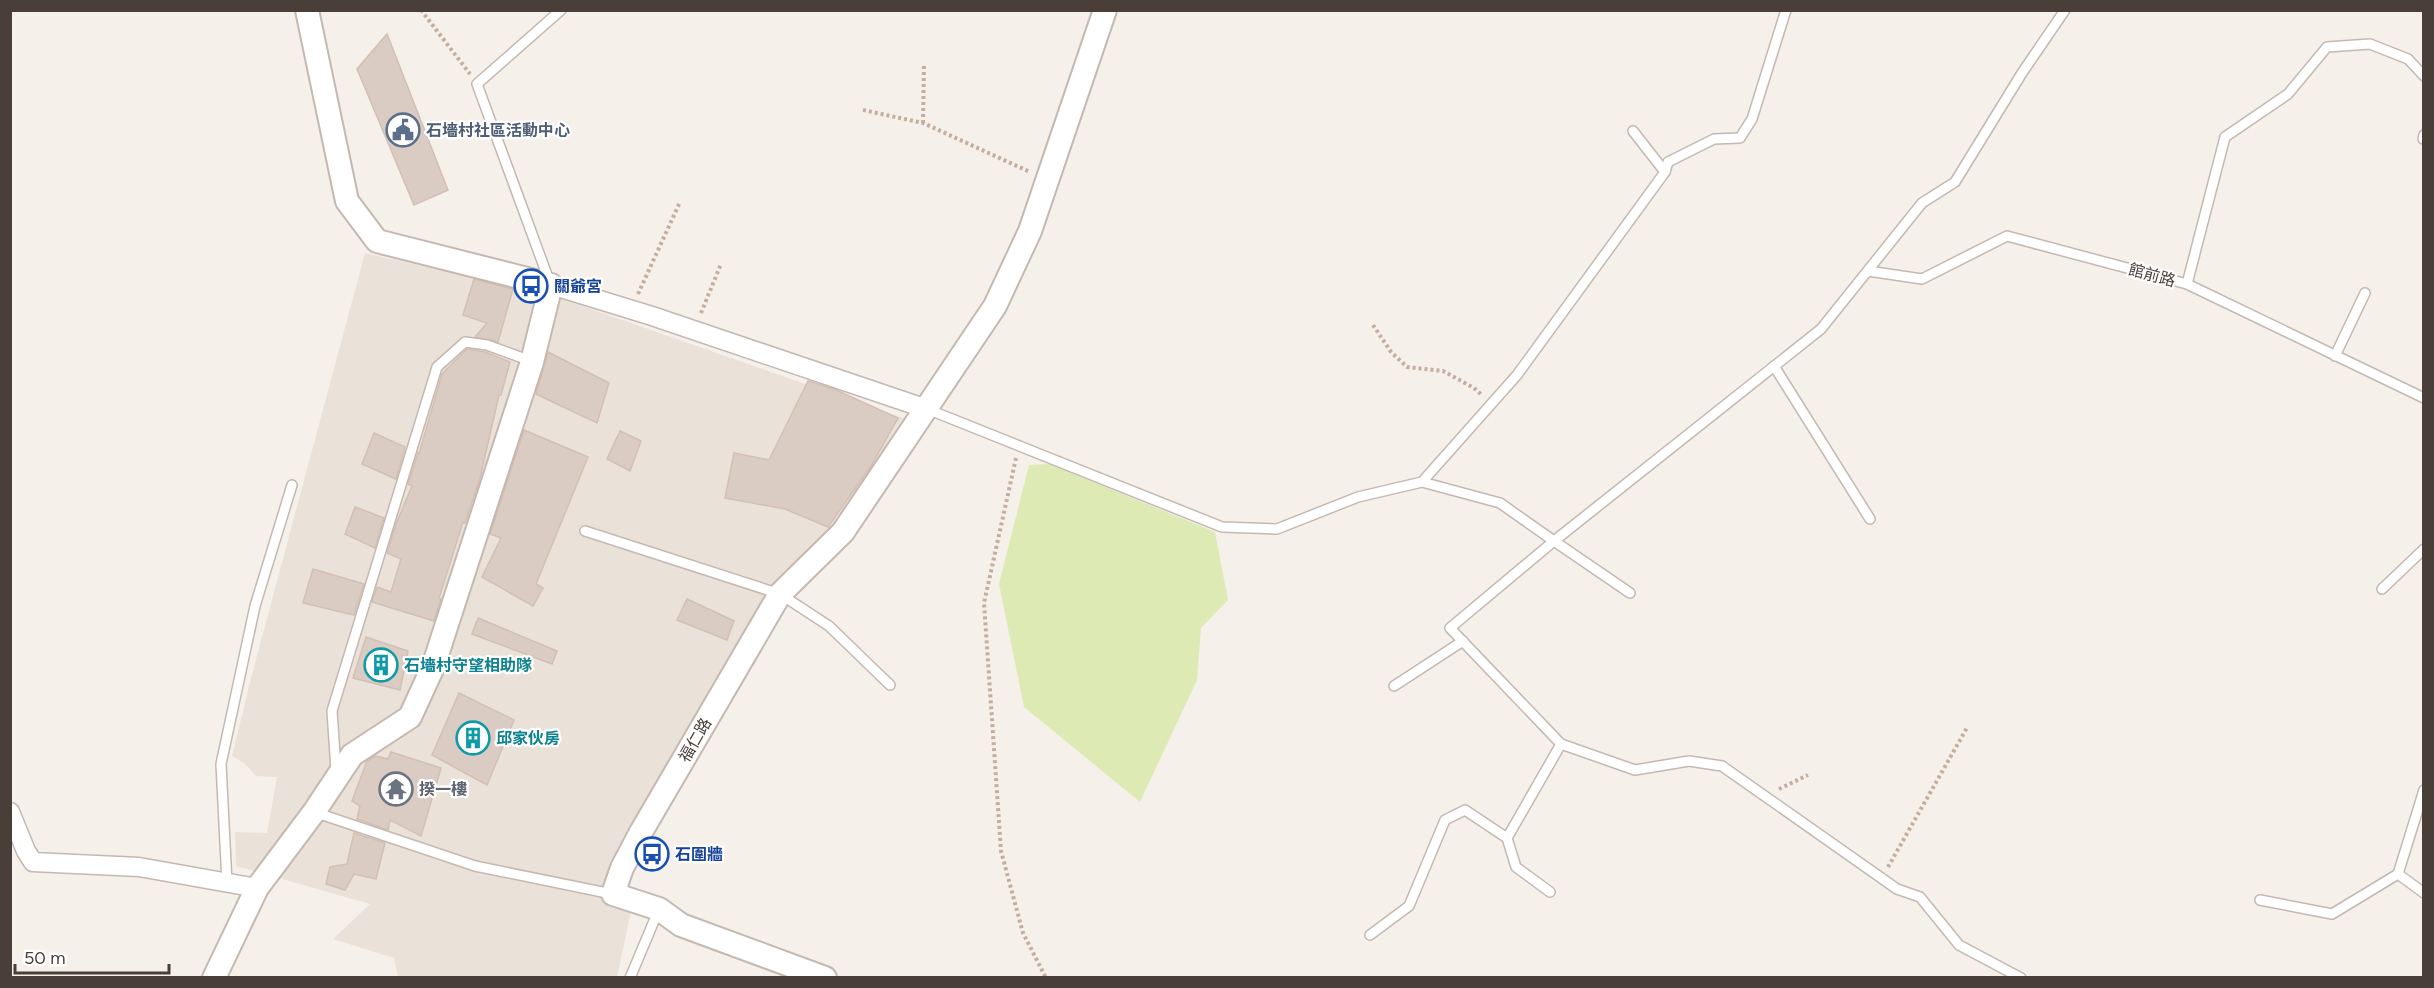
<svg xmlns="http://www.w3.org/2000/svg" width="2434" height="988" viewBox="0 0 2434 988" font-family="Figtree,'Noto Sans TC',sans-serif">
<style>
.residential{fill:#eae1d9}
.green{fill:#ddeab3}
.building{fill:#dbccc3;stroke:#d3bfb3;stroke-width:1.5}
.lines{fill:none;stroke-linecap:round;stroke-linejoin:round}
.service-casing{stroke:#c5b8b0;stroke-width:12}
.minor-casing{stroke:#c5b8b0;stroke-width:21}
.tertiary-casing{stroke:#c5b8b0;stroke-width:26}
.path{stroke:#c4ae9e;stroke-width:4;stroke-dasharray:3 3;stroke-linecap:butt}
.service{stroke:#fff;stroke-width:9}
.minor{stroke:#fff;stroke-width:18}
.tertiary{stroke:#fff;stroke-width:22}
.labels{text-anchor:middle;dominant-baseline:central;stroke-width:4.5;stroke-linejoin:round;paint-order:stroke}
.service-label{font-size:16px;font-weight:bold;fill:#4e5e75;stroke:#fff;text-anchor:start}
.street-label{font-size:16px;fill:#4a3f38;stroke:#fff}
.transit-label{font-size:16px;font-weight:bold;fill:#164399;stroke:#fff;text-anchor:start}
.culture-label{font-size:16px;font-weight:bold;fill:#0d838f;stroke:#fff;text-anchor:start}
.worship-label{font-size:16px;font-weight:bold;fill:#5b616d;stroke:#fff;text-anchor:start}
</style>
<rect width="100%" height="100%" fill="#f6f0eb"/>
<!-- residential -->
<polygon class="residential" points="365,253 554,296 906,419 618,867 631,911 617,977 398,977 394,958 333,939 370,904 236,866 235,832 267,833 277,777 256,776 244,763 232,756 251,678"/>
<!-- green -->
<polygon class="green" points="1049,464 1215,532 1228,600 1201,628 1197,680 1140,802 1024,707 999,584 1029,465"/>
<!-- building -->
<g class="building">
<polygon points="387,34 448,190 414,205 357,69"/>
<polygon points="474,279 513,289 498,342 475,337 487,323 463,315"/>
<polygon points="467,349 485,352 510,362 501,395 499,395 480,478 465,523 463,522 439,598 441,599 434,621 372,602 377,587 391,592 401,559 387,553 396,524 412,486 408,484 418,453 419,454 442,374"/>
<polygon points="548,352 609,383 597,423 536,394"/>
<polygon points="808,381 834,389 898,418 871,466 828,527 785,509 725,498 734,453 769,460"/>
<polygon points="524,430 588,457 536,584 543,588 533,606 482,577 501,538 490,534"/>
<polygon points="620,431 641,441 630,471 607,459"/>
<polygon points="374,433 405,447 396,479 362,464"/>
<polygon points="355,507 384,518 375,548 345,534"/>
<polygon points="313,569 364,584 354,615 303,603"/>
<polygon points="687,599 734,621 727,640 677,620"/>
<polygon points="478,618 557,651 552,664 472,634"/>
<polygon points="366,637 408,651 400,690 353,678"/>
<polygon points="459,693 514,720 487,785 432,755"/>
<polygon points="391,752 441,768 421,836 390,820 388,830 357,819 360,806 352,801 367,761 376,756 388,759"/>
<polygon points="354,833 385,843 376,879 354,874 345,890 326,884 330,867 347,864"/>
</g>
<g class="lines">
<defs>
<g id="service">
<polyline points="1633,131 1665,172"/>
<polyline points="2423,139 2424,135"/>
<polyline points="1868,271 1922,279 2007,236 2187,284 2424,398"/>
<polyline points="550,283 477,84 561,10"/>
<polyline points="2187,284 2225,137 2288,94 2327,47 2370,44 2408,59 2424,76"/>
<polyline points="2335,356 2365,293"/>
<polyline points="1774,366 1870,519"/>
<polyline points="927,409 1222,527 1277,529 1358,497 1422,482 1500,503 1554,541 1450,628 1561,744 1635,770 1689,761 1722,766 1897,889 1920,897 1959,945 2021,978"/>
<polyline points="1422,482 1517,375 1665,172 1668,162 1714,139 1740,138 1752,119 1786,10"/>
<polyline points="585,531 780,594 829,626 890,685"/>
<polyline points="2382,589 2424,549"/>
<polyline points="1630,593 1554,541 1821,329 1922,203 1955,182 2022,73 2065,10"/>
<polyline points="1394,686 1463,641"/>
<polyline points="336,770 332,711 437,367 465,342 487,345 531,361"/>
<polyline points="2424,790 2398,874 2424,893"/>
<polyline points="314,812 475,866 612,894"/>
<polyline points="1507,838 1516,867 1550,892"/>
<polyline points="227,883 221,764 255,606 292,485"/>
<polyline points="2260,900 2332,914 2398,874"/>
<polyline points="1370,935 1409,906 1445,820 1465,810 1507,838 1561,744"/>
<polyline points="630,978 659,909"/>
</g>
<g id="minor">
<polyline points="551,285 652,316 924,408"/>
<polyline points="10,812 26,851 33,862 139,867 257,888"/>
</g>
<g id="tertiary">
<polyline points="214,978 257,888 314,812 352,755 410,717 433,667 532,362 551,285 377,241 347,201 307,10"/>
<polyline points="825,978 681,925 659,909 613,894 622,868 641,832 780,594 843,532 995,306 1030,231 1105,10"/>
</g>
</defs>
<!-- service casing -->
<use href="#service" class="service-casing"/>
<!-- minor casing -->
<use href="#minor" class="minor-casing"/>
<!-- tertiary casing -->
<use href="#tertiary" class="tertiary-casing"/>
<!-- path -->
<g class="path">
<polyline points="421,10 470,74"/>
<polyline points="863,110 923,123 1030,172"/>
<polyline points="923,123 924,64"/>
<polyline points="638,294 680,202"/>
<polyline points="701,313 721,264"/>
<polyline points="1373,325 1391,352 1407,367 1443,371 1474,388 1483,396"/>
<polyline points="1016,458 984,603 1001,851 1023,933 1046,978"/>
<polyline points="1779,789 1808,775"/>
<polyline points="1888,867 1968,726"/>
</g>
<!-- service -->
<use href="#service" class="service"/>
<!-- minor -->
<use href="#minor" class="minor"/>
<!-- tertiary -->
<use href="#tertiary" class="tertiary"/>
</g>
<!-- icons -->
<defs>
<symbol id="civic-ring" viewBox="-11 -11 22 22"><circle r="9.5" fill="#fff" stroke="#5c6f8a" stroke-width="1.5"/><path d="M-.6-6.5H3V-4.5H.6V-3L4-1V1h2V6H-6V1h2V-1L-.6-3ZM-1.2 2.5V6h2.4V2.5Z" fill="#5c6f8a"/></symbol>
<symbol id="bus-ring" viewBox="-11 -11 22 22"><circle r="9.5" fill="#fff" stroke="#1a4fb4" stroke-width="1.5"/><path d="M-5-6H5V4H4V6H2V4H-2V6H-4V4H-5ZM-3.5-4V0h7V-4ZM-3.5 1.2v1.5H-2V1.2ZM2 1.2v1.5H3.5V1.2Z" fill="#1a4fb4"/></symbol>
<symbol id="building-ring" viewBox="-11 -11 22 22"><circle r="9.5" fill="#fff" stroke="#0f9aa8" stroke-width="1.5"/><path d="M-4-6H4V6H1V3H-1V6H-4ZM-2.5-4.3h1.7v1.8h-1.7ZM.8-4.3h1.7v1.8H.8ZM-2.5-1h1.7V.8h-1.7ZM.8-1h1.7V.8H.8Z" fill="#0f9aa8"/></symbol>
<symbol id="temple-ring" viewBox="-11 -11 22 22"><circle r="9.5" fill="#fff" stroke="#6b7280" stroke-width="1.5"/><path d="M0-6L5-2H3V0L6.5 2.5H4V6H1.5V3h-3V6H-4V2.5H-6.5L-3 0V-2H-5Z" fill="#6b7280"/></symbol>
</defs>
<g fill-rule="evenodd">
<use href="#civic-ring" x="384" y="111" width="38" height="38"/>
<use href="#bus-ring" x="512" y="267" width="38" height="38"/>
<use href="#building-ring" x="362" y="646" width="38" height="38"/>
<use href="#building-ring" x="454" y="719" width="38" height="38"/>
<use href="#temple-ring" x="377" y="770" width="38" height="38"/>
<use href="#bus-ring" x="633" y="835" width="38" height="38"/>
</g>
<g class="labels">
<!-- service labels -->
<g class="service-label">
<text x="426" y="130">石墻村社區活動中心</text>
</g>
<!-- street labels -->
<g class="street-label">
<text transform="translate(2152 275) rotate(15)">館前路</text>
<text transform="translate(695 740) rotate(-60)">福仁路</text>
</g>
<!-- transit labels -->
<g class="transit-label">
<text x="554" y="286">關爺宮</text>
<text x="675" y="854">石圍牆</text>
</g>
<!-- culture labels -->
<g class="culture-label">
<text x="404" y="665">石墻村守望相助隊</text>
<text x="496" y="738">邱家伙房</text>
</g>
<!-- worship labels -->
<g class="worship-label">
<text x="419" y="789">揆一樓</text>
</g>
</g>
<!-- border -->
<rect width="2434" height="988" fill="none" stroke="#4a3f38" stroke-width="24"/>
<!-- scale -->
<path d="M15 964v9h154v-9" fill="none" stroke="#4a3f38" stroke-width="3"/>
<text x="24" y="964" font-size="18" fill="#4a3f38" stroke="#ffffff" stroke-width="4.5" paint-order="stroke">50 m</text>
</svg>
